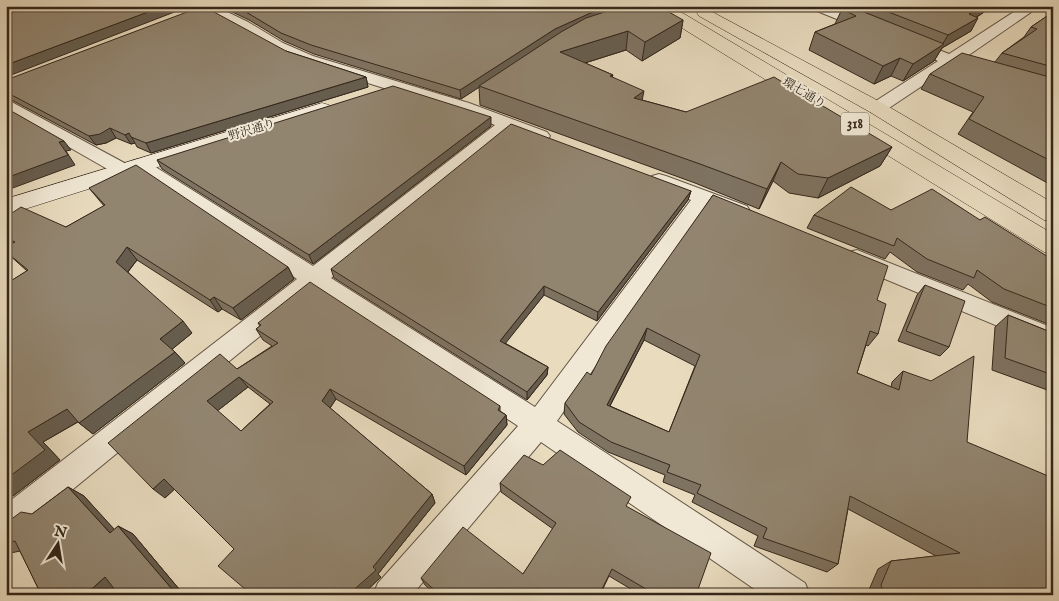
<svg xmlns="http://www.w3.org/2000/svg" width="1059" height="601" viewBox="0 0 1059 601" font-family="'IM FELL English','Noto Serif JP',serif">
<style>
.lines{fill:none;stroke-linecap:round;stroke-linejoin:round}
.street-casing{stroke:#625444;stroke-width:2}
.secondary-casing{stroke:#35271b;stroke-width:1}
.primary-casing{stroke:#35271b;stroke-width:1}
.street{fill:#f0e8d5;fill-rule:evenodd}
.secondary{fill:#f0e8d5;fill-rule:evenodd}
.primary{fill:#e8dbbe;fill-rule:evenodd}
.wall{fill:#7e7260;stroke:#35271b;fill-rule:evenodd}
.shaded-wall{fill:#665d4e;stroke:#35271b}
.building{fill:#928570;stroke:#35271b;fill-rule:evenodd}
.labels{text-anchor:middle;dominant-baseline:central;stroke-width:4;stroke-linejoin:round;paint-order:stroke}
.far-street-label{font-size:12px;fill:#35271b;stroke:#f0e8d5}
.shield{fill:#f0e8d5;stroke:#6d6153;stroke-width:1}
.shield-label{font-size:14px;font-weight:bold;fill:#35271b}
</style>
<rect width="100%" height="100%" fill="#e8dbbe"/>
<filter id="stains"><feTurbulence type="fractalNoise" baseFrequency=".004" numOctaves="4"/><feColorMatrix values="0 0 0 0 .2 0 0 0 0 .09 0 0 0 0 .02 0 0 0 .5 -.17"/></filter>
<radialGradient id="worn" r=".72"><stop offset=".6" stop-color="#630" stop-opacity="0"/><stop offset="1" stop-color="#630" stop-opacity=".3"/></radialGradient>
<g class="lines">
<defs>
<g id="street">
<polygon points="196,6 215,6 248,22 283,43 313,56 469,103 547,132 550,136 547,140 541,141 511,131 331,278 535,407 691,200 652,184 649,180 652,176 659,174 666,176 747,206 750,211 747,216 740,218 708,206 557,421 805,583 810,595 763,595 541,442 412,595 373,595 378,583 518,426 315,291 17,535 6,540 6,504 297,279 131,167 133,170 130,174 123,176 116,174 6,111 6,99 130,166 132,161 139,159 146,161 313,266 495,125 457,111 301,62 273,49"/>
<polygon points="810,6 830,6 874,24 876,27 874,30 864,30 812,9"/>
<polygon points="1023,6 1040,6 963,59 987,66 989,69 987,72 981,74 952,66 883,112 877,113 871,112 868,108 871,104 938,61 902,45 899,42 902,39 912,39 949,54"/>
<polygon points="857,250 1053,328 1053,349 849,264 846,258 849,252"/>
</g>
<polygon id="secondary" points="322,103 329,105 332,109 329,113 6,215 6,199"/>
<g id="primary">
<polygon points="647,6 668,6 686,15 1053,234 1053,255 1044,252 674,23 649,9"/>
<polygon points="705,8 884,104 1053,203 1053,222 1044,220 870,112 699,16 697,13 699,10"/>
</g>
</defs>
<!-- street casing -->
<use href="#street" class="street-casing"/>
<!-- secondary casing -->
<use href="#secondary" class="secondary-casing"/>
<!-- primary casing -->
<use href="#primary" class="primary-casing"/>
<!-- street -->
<use href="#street" class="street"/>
<!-- secondary -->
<use href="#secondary" class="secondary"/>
<!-- primary -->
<use href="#primary" class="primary"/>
</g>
<!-- wall -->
<g class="wall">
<polygon points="220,6 608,6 607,11 683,20 680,38 642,61 626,50 585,63 613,75 612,78 642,100 686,112 892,147 880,166 818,198 789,193 773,181 759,209 695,183 480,105 479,87 461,99 314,54 284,41 249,20"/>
<polygon points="836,6 993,6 977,17 971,31 942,48 934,61 903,81 891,76 874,84 809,50 815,32 835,24 842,9 843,9"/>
<polygon points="1041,6 1053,6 1053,10 1042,7"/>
<polygon points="1053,12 1053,186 958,134 973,112 921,89 930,74 995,62 1002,53 1024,37 1031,27"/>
<polygon points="286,51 366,77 368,87 151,153 137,147 135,143 131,144 116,138 106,143 96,145 6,97 6,80"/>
<polygon points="491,126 313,264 162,169 157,160"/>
<polygon points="89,188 288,267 294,279 241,320 222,309 218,312 137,260 128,272 192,333 172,349 185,363 93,434 78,422 43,442 60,460 13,496 6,493 6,284 27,271 6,252 8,246 6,245 6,217 66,227 104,206"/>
<polygon points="691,191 688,200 597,321 544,295 505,343 548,367 547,375 527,400 334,278 331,269"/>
<path d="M713 195 877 300 878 334 868 346 866 345 857 373 891 387 892 382 903 371 967 442 1053 595H869L868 592 878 569 891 561 936 556 848 509 838 564 827 572 754 546 758 536 692 502 695 495 663 482 665 475 608 452 578 432 564 414 565 403 591 375ZM644 340 695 366 669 432 610 406Z"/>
<polygon points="891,210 980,220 1053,260 1053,326 992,302 968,284 963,290 917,272 890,252 885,259 807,228 814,215"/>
<polygon points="925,285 949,347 940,356 898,341 917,295"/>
<polygon points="1008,315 1053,333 1053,468 1050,435 1050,391 992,370 995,327"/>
<path d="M258 323 500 406V411L506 415 507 425 466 475 336 399 330 408 432 494 435 503 378 574 381 577 362 595H252L234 549 174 489 165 498 237 369 272 346 263 340 256 329 260 326ZM248 387 270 404 241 431 217 411Z"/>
<polygon points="500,483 627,507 696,595 641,595 609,576 600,595 436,595 425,585 421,578 523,574 553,529 501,492"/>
<polygon points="68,487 84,496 114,530 118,526 133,534 184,595 119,595 115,589 40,592 20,551 6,554 6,543 32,514"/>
</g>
<!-- shaded-wall -->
<g class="shaded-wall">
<polygon points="164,6 190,6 6,77 6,65"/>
<polygon points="606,6 608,6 607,14 555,38 461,99 460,90 555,29"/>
<polygon points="981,6 993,6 961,27 969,14"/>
<polygon points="978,18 971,31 942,48 934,61 903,81 913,64 942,45 948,35"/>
<polygon points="683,20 680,38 642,61 645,42"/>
<polygon points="628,31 626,50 559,71 560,52"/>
<polygon points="900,58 891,76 874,84 883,66"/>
<polygon points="366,77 368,87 151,153 146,143"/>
<polygon points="644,91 640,111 634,98"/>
<polygon points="491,117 491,126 313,264 309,255"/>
<polygon points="110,128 116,138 106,143 96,145 89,136"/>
<polygon points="129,133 135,143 131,144 125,135"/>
<polygon points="64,141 71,150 66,151 75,165 10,189 6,185 6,178 59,142"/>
<polygon points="892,147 880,166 818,198 828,178"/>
<polygon points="781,162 773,181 759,209 767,189"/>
<polygon points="691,191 688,200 597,321 598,312"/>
<polygon points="127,247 137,260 126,274 116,262"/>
<polygon points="288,267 294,279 241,320 233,308"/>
<polygon points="544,286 544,295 501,349 500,341"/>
<polygon points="214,297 222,309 218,312 210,300"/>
<polygon points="183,321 192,333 170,351 160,339"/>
<polygon points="647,328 644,340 605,415 607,405"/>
<polygon points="175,352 185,363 93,434 79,423"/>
<polygon points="548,367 547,375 527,400 527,392"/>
<polygon points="239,377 248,387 216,412 207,401"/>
<polygon points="330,389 336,399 328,411 322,401"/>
<polygon points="67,409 81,420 43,442 60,460 13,496 6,492 6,479 28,432"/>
<polygon points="506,415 507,425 466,475 464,466"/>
<polygon points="164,479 176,488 165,498 153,489"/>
<polygon points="68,487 84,496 125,541 110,533"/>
<polygon points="432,494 435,503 378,574 381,577 362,595 348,595 373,567"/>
<polygon points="118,526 133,534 184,595 177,595"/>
<polygon points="105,577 121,584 108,595 85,595"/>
</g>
<!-- building -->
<g class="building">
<polygon points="6,6 164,6 6,65"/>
<polygon points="203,6 286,51 366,77 146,143 131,137 129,133 125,135 110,128 100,134 89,136 6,92 6,80"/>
<polygon points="234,6 606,6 555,29 460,90 311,45 281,33 246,12"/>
<polygon points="623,6 641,6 662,8 683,20 645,42 628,31 560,52 613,75 610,76 644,91 634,98 686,112 774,77 892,147 828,178 798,174 781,162 767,189 700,164 479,86 561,32 586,18"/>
<polygon points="849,6 944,44 913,64 900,58 883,66 815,32 856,16 842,9"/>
<polygon points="873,6 981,6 969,14 978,18 948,35"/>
<polygon points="1053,12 1053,67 1002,53 1037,29 1031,27"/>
<polygon points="962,53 1053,78 1053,162 969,119 984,97 930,74"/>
<polygon points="393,86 491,117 309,255 157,160"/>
<polygon points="6,108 64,141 59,142 68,155 6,178"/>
<polygon points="511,124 691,191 598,312 544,286 500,341 548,367 527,392 331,269"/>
<polygon points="136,165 288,267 233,308 214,297 210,300 127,247 116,262 183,321 160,339 175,352 79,423 67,409 28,432 45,450 6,479 6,284 28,270 6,252 6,247 15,242 6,238 6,217 21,207 66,227 105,205 89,188"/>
<polygon points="851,187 891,210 932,189 980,220 985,217 1053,260 1053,308 1004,289 977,270 974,278 927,259 897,238 894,246 814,215"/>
<path d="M713 195 888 266 877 300 886 304 878 334 870 331 857 373 899 390 903 371 931 381 974 356 967 442 1053 478V595H884L881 585 891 561 960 553 850 496 838 564 763 538 767 528 697 493 701 485 667 472 670 465 611 442 579 422 565 403 587 372 591 375 606 346ZM647 328 700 355 669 432 607 405Z"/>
<path d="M310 282 500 406 498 410 506 415 464 466 330 389 322 401 432 494 373 567 376 570 348 595H252L218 566 234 549 164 479 153 489 108 443 220 354 237 369 278 343 256 329 261 325 258 323ZM239 377 273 402 241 431 207 401Z"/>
<polygon points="925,285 965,301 949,347 906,331"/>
<polygon points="1008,315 1053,333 1053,375 1005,358"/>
<polygon points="560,450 631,497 626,506 711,553 696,595 656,595 612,569 599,595 440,595 421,578 463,527 523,574 556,523 500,483 524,455 543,465"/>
<polygon points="68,487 110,533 118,526 177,595 119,595 105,577 85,595 37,595 40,592 15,541 6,543 6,523 21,512 32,514"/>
</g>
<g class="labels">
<!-- far-street labels -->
<g class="far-street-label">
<text transform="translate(804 93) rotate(31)">環七通り</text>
<text transform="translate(252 130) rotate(-17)">野沢通り</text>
</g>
<!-- shield labels -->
<rect class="shield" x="841" y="112.5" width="28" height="23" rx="4"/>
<g class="shield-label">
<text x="855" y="124">318</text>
</g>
</g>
<!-- margin -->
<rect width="1059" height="601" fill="none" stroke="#e8dbbe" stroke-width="25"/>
<rect x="8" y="8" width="1044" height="586" fill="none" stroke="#35271b" stroke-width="2.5"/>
<rect x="12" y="12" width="1034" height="576" fill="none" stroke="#35271b"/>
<!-- north arrow -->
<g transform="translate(58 544) rotate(12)" stroke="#f0e8d5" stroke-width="4" paint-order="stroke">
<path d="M0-4L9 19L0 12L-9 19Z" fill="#35271b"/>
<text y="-8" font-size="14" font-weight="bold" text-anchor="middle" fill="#35271b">N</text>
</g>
<rect width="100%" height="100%" filter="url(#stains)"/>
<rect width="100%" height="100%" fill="url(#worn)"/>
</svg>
